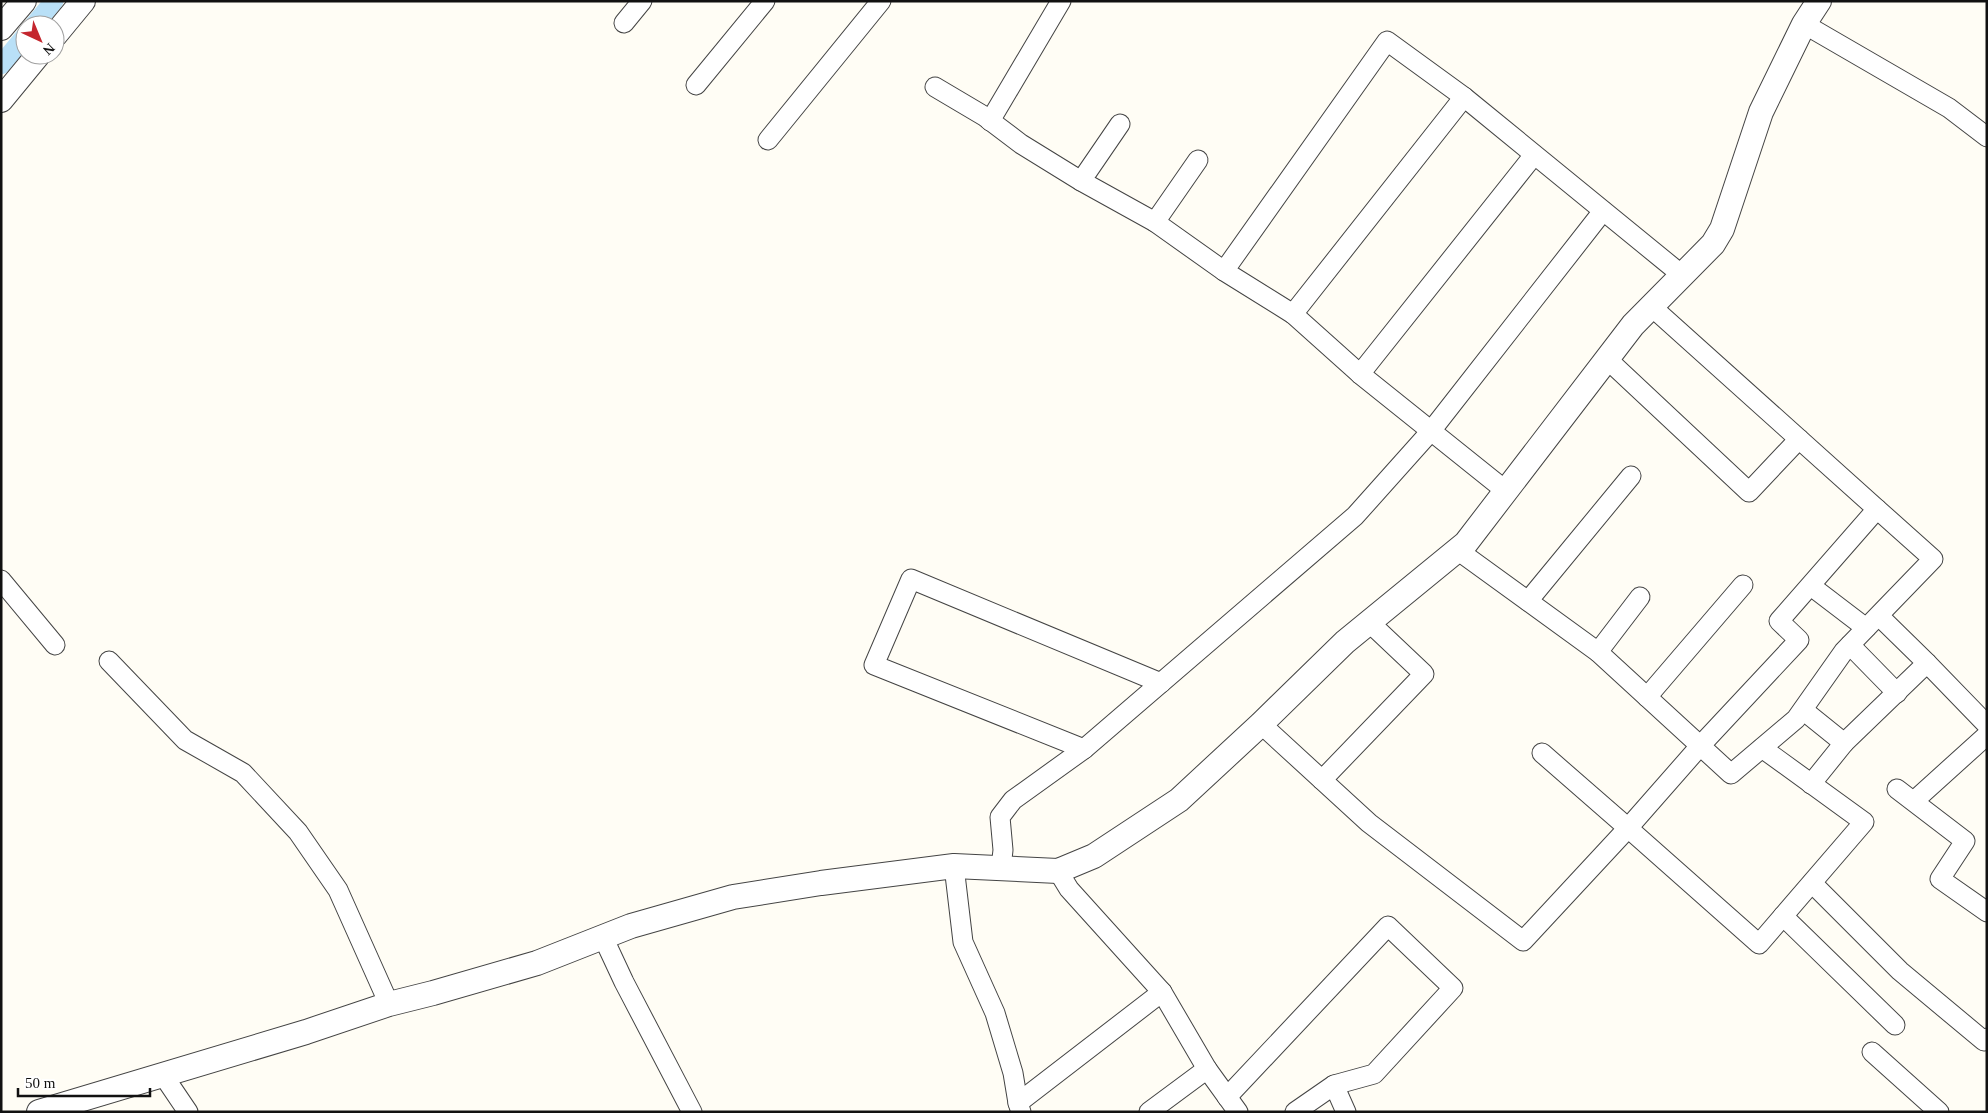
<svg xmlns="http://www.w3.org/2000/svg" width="1988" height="1113" viewBox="0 0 1988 1113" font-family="'Times New Roman',serif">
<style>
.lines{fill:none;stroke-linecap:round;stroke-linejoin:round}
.canal{stroke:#b9e0f7;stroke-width:19}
.minor-casing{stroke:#444;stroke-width:21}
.tertiary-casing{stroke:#444;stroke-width:26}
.minor{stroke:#fff;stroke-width:19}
.tertiary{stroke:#fff;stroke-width:24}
</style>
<rect width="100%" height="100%" fill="#fffdf5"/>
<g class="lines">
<!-- canal -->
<g class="canal">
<polyline points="34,25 54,1"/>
<polyline points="1,65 25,36"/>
</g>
<defs>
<g id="minor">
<polyline points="624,23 642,1"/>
<polyline points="1804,24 1949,108 1987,137"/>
<polyline points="696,85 765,1"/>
<polyline points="935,87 984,116 1021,144 1081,181"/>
<polyline points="990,121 1061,1"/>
<polyline points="1120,124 1081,181 1155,222 1224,271"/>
<polyline points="768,140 881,1"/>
<polyline points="1155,222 1198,160"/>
<polyline points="1293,314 1464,97"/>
<polyline points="1607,359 1749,492 1799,439"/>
<polyline points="1360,374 1534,155"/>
<polyline points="1506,491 1360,374 1293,314 1224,271 1387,41 1464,97 1682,275"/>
<polyline points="1456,549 1598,652 1731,774 1796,719 1844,651 1933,559 1877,509"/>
<polyline points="1,580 55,645"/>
<polyline points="1811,586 1866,628"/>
<polyline points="1528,601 1631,476"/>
<polyline points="1850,645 1897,693"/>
<polyline points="1598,652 1640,597"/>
<polyline points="109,661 185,740 243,773 298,832 338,890 389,1004"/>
<polyline points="1927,663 1987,725"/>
<polyline points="1647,697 1743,585"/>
<polyline points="1803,710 1844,743 1811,784"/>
<polyline points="1261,724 1369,823 1523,941 1628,828 1759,944 1864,822 1762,748"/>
<polyline points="1844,743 1927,663 1879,616"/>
<polyline points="1084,749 874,665 911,579 1161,683"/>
<polyline points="1542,753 1628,828 1700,746 1799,640 1779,621 1877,509 1652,307"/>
<polyline points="1322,780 1424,674 1369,622"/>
<polyline points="1897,789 1965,841 1940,879 1987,912"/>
<polyline points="1914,801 1987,735"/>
<polyline points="954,866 963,942 995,1013 1013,1073 1018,1103 1021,1112"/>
<polyline points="1001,868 1003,850 1000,817 1013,800 1084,749 1355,516 1431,431 1603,211"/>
<polyline points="1058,871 1069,889 1162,992 1207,1069 1238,1112"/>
<polyline points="1812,883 1900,971 1984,1041 1987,1038"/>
<polyline points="1783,916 1895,1025"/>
<polyline points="603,937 624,982 692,1112"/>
<polyline points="1872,1052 1939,1112"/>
<polyline points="163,1075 188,1112"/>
<polyline points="1227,1097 1388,926 1453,988 1374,1074 1334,1085"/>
<polyline points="1018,1103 1162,992"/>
<polyline points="1149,1112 1207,1069"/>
<polyline points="1295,1112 1334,1085 1346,1112"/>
</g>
<g id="tertiary">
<polyline points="1,28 24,1"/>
<polyline points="55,35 83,1"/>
<polyline points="1,100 38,55"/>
<polyline points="39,1112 306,1032 389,1004 433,993 537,963 631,926 733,897 821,883 954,866 1058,871 1094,856 1179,800 1261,724 1345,642 1466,543 1633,325 1713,244 1722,229 1761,112 1804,24 1819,1"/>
</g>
</defs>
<!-- minor casing -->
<use href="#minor" class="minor-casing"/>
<!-- tertiary casing -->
<use href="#tertiary" class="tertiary-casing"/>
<!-- minor -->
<use href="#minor" class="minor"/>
<!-- tertiary -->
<use href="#tertiary" class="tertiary"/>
</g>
<!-- border -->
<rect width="1988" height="1113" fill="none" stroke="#111111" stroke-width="5"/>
<!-- north arrow -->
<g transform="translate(40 40) rotate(136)"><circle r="24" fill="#ffffff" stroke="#a0a0a0"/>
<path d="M0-4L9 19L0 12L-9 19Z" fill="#c4262e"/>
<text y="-8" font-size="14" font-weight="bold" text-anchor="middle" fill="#111111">N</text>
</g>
<!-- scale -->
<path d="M18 1088v8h132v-8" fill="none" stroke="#111111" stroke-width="2.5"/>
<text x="25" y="1088" font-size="15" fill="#111111" stroke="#ffffff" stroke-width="4" paint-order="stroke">50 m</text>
</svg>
